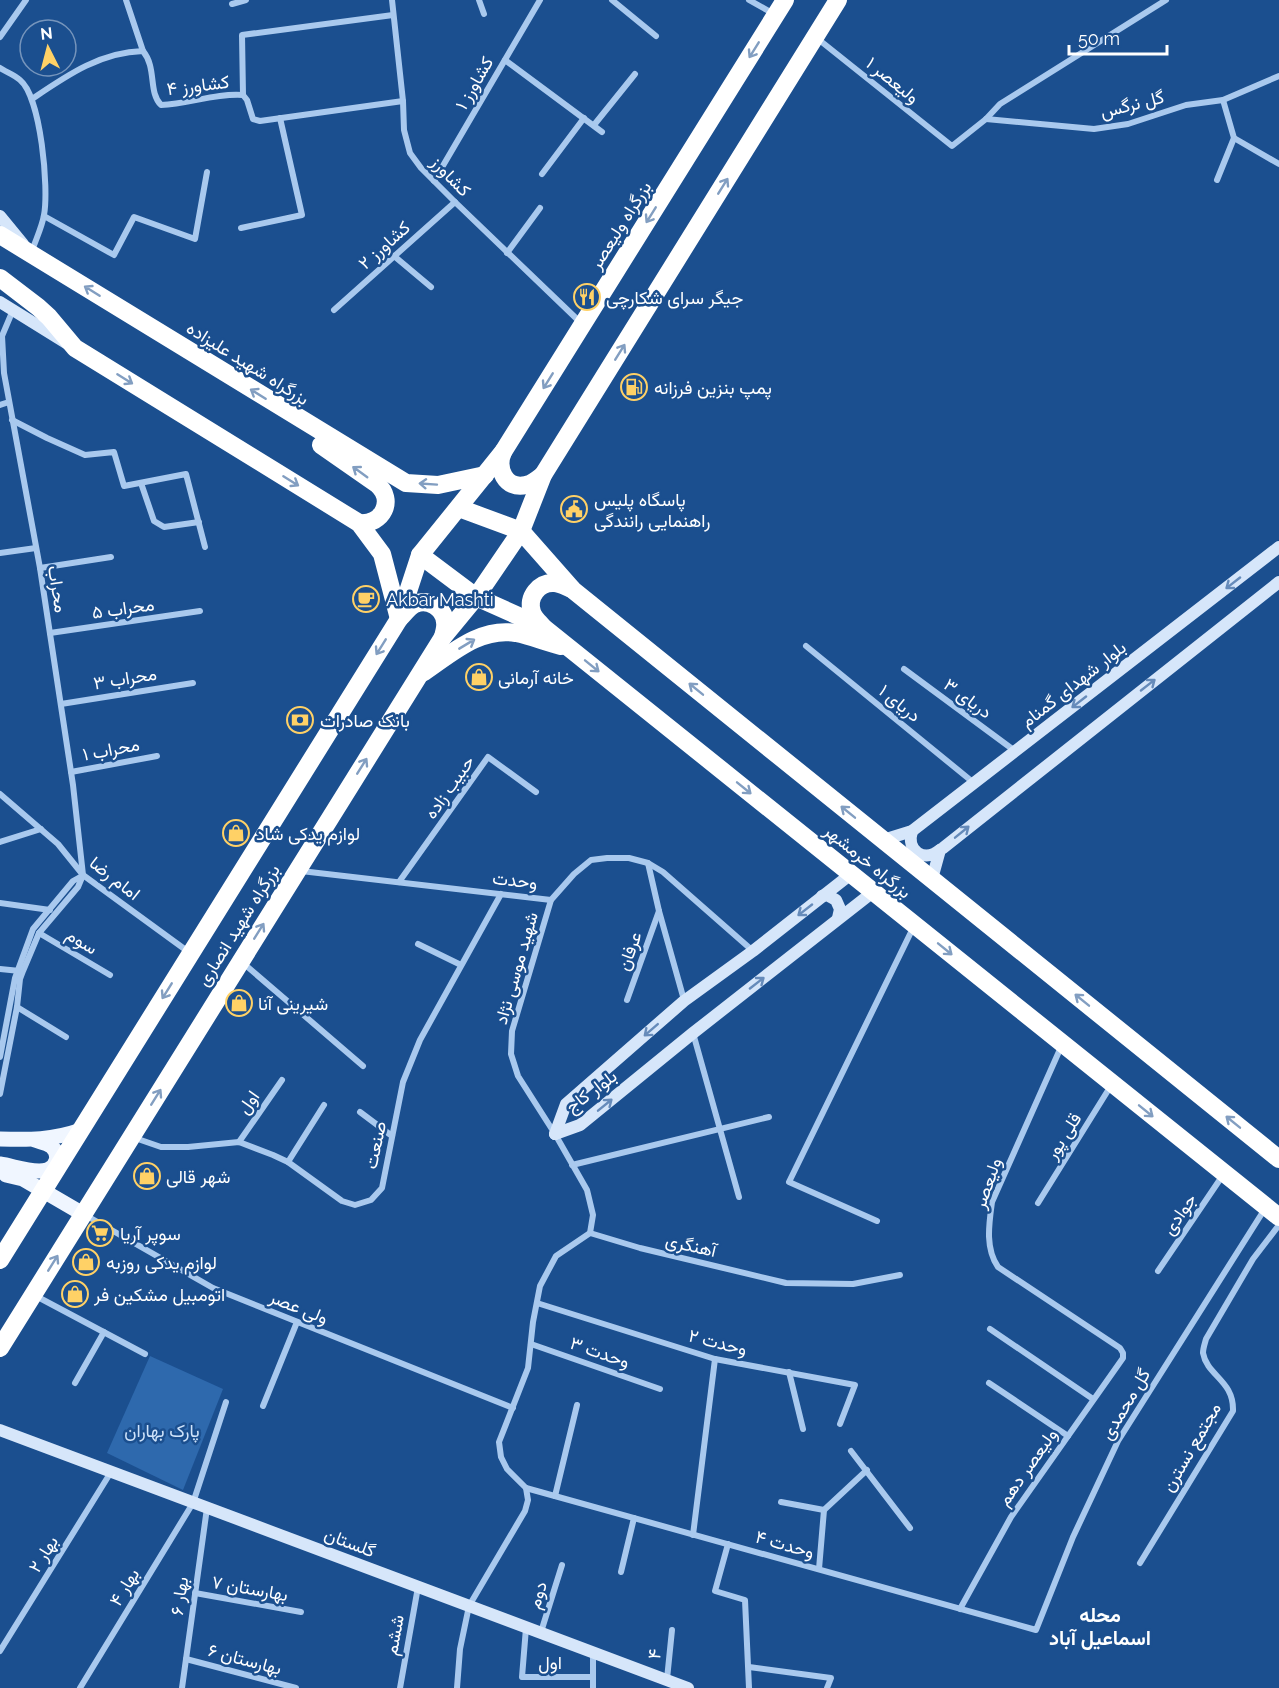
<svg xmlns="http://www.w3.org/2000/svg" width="1279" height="1688" viewBox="0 0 1279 1688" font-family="Raleway,Vazirmatn,sans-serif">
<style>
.green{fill:#2e69ad}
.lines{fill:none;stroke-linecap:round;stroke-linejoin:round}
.street{stroke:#a9c9ee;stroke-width:6}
.secondary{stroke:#d6e6fa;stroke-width:12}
.primary{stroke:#f0f6ff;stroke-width:15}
.highway{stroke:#fff;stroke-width:18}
.oneway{stroke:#829ec1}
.oneway2{stroke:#668bba}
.labels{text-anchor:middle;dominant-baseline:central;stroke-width:5;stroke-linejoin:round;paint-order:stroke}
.street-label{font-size:18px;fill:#fff;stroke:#1b4f8f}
.poi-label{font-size:18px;fill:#fff;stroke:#1b4f8f;text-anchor:start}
.park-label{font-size:18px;fill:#cfe3fa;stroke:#1b4f8f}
.neighbourhood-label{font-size:20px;font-weight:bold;fill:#fff;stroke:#1b4f8f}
</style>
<rect width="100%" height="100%" fill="#1b4f8f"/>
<!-- green -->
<polygon class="green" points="150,1356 223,1389 183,1490 107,1453"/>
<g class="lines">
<!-- street -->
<g class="street">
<polyline points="126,0 143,51"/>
<polyline points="392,0 403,101 404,130 410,153 421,168 455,202 580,322"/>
<polyline points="479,0 484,14"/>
<polyline points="612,0 656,36"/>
<polyline points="749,0 774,14"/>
<polyline points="232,4 246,0"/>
<polyline points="0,37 26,0"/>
<polyline points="818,39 952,146 986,119 1000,104 1166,0"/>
<polyline points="505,60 602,132"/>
<path d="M0 68C6 72 15 75 20 80 41 97 49 189 44 215 42 227 36 239 32 251"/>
<polyline points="243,95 242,35 393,15"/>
<path d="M32 99C66 76 100 52 143 51 157 68 148 92 161 105 189 104 215 93 243 95L247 100 253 119 260 121 403 101"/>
<polyline points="1223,100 1234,138 1279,164"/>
<polyline points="986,119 1094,129 1128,124 1186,105 1223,100 1279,76"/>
<polyline points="594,125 635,74"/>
<polyline points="542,174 584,118"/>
<polyline points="1217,180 1234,138"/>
<polyline points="434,181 540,0"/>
<polyline points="44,216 114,255 134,217 195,239 207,172"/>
<polyline points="241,228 302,215 280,118"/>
<polyline points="507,253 540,208"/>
<polyline points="394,256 431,287"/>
<polyline points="334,310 455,202"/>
<polyline points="0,405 9,402"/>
<polyline points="12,420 47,438 85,455 114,452 124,486 186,474 205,547"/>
<polyline points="141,483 154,521 164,527 199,522"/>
<polyline points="0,553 36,548"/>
<polyline points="40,568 111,557"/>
<polyline points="50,633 200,611"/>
<polyline points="806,646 974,783"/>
<polyline points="904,669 1015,751"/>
<polyline points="61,704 193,683"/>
<polyline points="71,772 157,756"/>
<polyline points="0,794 58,844 83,875 190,953"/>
<polyline points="0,842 41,829"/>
<polyline points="648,863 659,911 684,1000"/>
<polyline points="301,871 551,900"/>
<polyline points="399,882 488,757 536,792"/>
<polyline points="0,903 50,910"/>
<polyline points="39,933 110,975"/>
<polyline points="418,944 461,965"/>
<polyline points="243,963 363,1066"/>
<polyline points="0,969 20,971"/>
<polyline points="627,1000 659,911"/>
<polyline points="17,1007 66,1037"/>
<polyline points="693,1033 739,1197"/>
<polyline points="0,1057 15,978 33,929 73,881 82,876"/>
<polyline points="0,1094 17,1007 20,979 23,971 39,933 78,887 83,875 73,785 40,568 4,373 2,336 13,310"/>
<polyline points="360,1112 392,1136"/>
<polyline points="135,1138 161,1147 188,1147 239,1142 273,1155 288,1162 342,1201 355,1205 371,1200 382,1188 403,1082 420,1040 501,894"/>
<polyline points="239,1142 282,1080"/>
<polyline points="288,1162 324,1105"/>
<polyline points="572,1165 769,1117"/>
<polyline points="1038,1203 1112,1084"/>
<polyline points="87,1216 213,1288 513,1408"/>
<polyline points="877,1221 789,1182 913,928"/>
<polyline points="590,1233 640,1248 786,1283 853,1284 900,1275"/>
<polyline points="1158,1271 1223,1175"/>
<polyline points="34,1295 145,1354"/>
<polyline points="537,1303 715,1359 855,1385 840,1424"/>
<polyline points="990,1329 1093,1399"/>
<polyline points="531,1344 660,1389"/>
<polyline points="789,1372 803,1429"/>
<polyline points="75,1383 104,1332"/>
<polyline points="989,1383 1068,1436"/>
<polyline points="263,1406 297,1322"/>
<polyline points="851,1451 910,1528"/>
<polyline points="526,1488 1036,1630 1073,1537 1118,1441 1266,1207"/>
<polyline points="555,1496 577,1405"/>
<polyline points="781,1502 824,1510"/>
<polyline points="693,1535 715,1359"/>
<polyline points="728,1544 715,1591 745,1600 749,1688"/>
<path d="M1140 1563 1233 1411C1234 1380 1207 1376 1203 1353 1203 1348 1205 1343 1206 1339L1253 1259 1279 1225"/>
<polyline points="819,1569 824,1510 867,1470"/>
<polyline points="621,1572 634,1518"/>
<polyline points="195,1593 301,1612"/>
<path d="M960 1609 1011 1517 1123 1358V1353L1120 1348 998 1267C985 1248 989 1224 992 1202L1061 1047"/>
<polyline points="526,1628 522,1677 593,1677"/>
<polyline points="541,1632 562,1565"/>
<polyline points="0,1651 111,1472"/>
<polyline points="186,1659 296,1688"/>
<polyline points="749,1667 831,1678 827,1688"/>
<polyline points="667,1679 672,1630"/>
<polyline points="80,1688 193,1503 226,1402"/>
<polyline points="182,1688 207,1508"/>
<polyline points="400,1688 418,1587"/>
<polyline points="457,1688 460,1649 469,1606 525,1511 528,1500 526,1488 507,1469 501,1457 499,1442 528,1368 533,1322 540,1286 556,1256 590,1233 593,1215 587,1190 555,1134 518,1076 511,1054 512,1031 551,900 574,874 591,860 607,858 629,858 648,863 663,872 753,951"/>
<polyline points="593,1688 593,1653"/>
</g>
<!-- secondary -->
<g class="secondary">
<polyline points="0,216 23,244"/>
<polyline points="0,302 66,343"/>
<path d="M912 831C906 851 924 863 940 850"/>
<polyline points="883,840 912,831 1279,547"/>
<polyline points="932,879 940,850 943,848 1279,582"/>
<polyline points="822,896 827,895 836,900 840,909 838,918"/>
<polyline points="555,1134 580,1125 693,1033 873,892"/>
<polyline points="555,1134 566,1104 653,1028 684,1001 753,951 851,874"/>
<polyline points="0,1430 688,1688"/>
</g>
<!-- primary -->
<g class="primary">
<path d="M0 1139C30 1140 52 1140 81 1130"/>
<path d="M0 1164C14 1166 33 1174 47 1170 57 1167 60 1154 52 1147 48 1143 40 1142 35 1140"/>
<polyline points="6,1175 23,1179 83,1214"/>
</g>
<!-- highway -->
<g class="highway">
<polyline points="0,235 406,483 438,485 485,475"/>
<polyline points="0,278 38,307 49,317 75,348 359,523 382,554 399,619"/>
<path d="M321 445 377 484C395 500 383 525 359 523"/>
<path d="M503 452C496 468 505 490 526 485 532 484 538 479 543 475"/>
<polyline points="459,508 521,531 573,590 1279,1159"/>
<polyline points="420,555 476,597 543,627 1279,1217"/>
<path d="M400 618C405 613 409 607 415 604 428 598 444 608 445 622 446 627 444 632 443 637"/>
<path d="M543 627C539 622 534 618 532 612 527 597 539 582 554 583 560 583 566 587 572 589"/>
<path d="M424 672C452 653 480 627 516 633 531 636 546 642 561 646"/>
<polyline points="0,1260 399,619 420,555 503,452 785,0"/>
<polyline points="0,1348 443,637 476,597 521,531 543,475 838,0"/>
</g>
</g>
<!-- one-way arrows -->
<defs><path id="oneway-shaft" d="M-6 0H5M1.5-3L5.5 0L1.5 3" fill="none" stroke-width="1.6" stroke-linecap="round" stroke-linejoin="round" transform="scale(1.5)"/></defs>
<g class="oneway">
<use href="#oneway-shaft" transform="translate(754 50) rotate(122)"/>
<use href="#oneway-shaft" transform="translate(723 186) rotate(-58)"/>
<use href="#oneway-shaft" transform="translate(651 215) rotate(122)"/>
<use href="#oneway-shaft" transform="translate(92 291) rotate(-148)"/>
<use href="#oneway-shaft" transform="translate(620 352) rotate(-58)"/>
<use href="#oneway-shaft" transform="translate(125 379) rotate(32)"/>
<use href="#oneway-shaft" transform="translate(548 381) rotate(122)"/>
<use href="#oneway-shaft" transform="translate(258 394) rotate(-148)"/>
<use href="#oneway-shaft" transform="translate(360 472) rotate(-144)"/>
<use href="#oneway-shaft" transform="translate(291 481) rotate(32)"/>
<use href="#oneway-shaft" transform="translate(428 484) rotate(-176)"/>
<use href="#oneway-shaft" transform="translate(467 644) rotate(-31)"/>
<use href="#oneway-shaft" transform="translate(381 647) rotate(122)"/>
<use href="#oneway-shaft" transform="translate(592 666) rotate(39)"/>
<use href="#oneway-shaft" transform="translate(696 689) rotate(-141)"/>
<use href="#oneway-shaft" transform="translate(362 766) rotate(-58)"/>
<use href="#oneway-shaft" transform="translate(744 788) rotate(39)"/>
<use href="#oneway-shaft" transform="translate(848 812) rotate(-141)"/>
<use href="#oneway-shaft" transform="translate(259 931) rotate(-58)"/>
<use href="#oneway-shaft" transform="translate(945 949) rotate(39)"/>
<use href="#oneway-shaft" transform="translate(167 991) rotate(122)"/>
<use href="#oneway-shaft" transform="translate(1082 1000) rotate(-141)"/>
<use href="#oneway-shaft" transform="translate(156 1097) rotate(-58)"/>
<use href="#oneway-shaft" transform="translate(1146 1111) rotate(39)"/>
<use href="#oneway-shaft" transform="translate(1233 1122) rotate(-141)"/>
<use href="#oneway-shaft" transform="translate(53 1263) rotate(-58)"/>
</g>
<g class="oneway2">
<use href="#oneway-shaft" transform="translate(1233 583) rotate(142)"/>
<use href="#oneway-shaft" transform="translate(1148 685) rotate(-38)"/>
<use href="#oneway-shaft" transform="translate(1079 702) rotate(142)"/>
<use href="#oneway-shaft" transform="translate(962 832) rotate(-39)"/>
<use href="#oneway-shaft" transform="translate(805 910) rotate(142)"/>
<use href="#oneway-shaft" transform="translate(757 983) rotate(-38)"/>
<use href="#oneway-shaft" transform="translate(651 1030) rotate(139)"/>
<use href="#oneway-shaft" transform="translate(605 1105) rotate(-39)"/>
</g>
<!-- icons -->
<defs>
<symbol id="restaurant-ring" viewBox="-11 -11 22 22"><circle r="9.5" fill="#1b4f8f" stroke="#ffd166" stroke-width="1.5"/><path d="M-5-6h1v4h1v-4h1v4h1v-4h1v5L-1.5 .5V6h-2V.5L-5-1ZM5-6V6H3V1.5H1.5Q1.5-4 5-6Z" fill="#ffd166"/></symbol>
<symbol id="fuel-ring" viewBox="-11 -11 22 22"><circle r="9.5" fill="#1b4f8f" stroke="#ffd166" stroke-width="1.5"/><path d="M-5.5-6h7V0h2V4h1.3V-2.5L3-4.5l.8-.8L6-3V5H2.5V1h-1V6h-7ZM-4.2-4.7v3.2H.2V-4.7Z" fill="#ffd166"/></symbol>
<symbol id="civic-ring" viewBox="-11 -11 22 22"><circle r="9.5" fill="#1b4f8f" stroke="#ffd166" stroke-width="1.5"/><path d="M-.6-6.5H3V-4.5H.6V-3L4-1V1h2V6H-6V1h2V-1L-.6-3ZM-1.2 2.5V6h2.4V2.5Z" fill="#ffd166"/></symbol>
<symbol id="cafe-ring" viewBox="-11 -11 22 22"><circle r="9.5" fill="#1b4f8f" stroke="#ffd166" stroke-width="1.5"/><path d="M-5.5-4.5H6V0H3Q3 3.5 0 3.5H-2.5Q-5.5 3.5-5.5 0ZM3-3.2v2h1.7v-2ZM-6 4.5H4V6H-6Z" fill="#ffd166"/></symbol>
<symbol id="shop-ring" viewBox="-11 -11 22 22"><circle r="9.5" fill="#1b4f8f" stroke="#ffd166" stroke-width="1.5"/><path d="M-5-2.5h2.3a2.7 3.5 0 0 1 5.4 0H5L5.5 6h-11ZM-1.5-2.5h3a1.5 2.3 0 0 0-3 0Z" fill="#ffd166"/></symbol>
<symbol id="bank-ring" viewBox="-11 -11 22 22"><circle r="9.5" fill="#1b4f8f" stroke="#ffd166" stroke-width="1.5"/><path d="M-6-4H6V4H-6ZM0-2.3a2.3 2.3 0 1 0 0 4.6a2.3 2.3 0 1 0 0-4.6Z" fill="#ffd166"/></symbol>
<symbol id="supermarket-ring" viewBox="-11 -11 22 22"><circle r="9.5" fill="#1b4f8f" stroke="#ffd166" stroke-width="1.5"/><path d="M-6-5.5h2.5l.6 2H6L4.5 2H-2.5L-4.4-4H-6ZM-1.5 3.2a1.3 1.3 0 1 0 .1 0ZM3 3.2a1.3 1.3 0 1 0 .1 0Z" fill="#ffd166"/></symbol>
</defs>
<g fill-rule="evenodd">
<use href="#restaurant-ring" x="572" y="282" width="30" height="30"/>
<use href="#fuel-ring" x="619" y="372" width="30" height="30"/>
<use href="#civic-ring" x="559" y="494" width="30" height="30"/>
<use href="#cafe-ring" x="351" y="584" width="30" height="30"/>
<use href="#shop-ring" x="464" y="662" width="30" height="30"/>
<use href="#bank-ring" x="285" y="705" width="30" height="30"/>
<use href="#shop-ring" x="221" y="818" width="30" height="30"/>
<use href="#shop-ring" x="224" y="988" width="30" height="30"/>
<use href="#shop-ring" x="132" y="1161" width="30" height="30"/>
<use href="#supermarket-ring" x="85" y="1218" width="30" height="30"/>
<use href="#shop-ring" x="71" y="1247" width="30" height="30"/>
<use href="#shop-ring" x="60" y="1279" width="30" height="30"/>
</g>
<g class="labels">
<!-- street labels -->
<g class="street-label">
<text transform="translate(893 80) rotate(39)">ولیعصر ۱</text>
<text transform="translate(474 83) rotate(-60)">کشاورز ۱</text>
<text transform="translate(198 85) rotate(-7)">کشاورز ۴</text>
<text transform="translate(1132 104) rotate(-14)">گل نرگس</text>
<text transform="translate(451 176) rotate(46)">کشاورز</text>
<text transform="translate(620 225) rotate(-58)">بزرگراه ولیعصر</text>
<text transform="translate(384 245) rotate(-42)">کشاورز ۲</text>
<text transform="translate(248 363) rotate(32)">بزرگراه شهید علیزاده</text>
<text transform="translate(58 589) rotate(81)">محراب</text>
<text transform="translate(123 608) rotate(-8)">محراب ۵</text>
<text transform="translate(125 678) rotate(-9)">محراب ۳</text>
<text transform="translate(1073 684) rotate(-38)">بلوار شهدای گمنام</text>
<text transform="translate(968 698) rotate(36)">دریای ۳</text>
<text transform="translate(900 703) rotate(39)">دریای ۱</text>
<text transform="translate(111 749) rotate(-11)">محراب ۱</text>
<text transform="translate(449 787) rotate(-55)">حبیب زاده</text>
<text transform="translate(868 861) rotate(39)">بزرگراه خرمشهر</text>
<text transform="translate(115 878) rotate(38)">امام رضا</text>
<text transform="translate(515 880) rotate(7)">وحدت</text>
<text transform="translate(238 925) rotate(-58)">بزرگراه شهید انصاری</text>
<text transform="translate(82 941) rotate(31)">سوم</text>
<text transform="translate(629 951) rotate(-70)">عرفان</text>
<text transform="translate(516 968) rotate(-74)">شهید موسی نژاد</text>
<text transform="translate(591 1091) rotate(-37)">بلوار کاج</text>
<text transform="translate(248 1102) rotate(-55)">اول</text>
<text transform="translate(1063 1136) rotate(-58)">قلی پور</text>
<text transform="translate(375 1145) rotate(-78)">صنعت</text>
<text transform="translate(987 1183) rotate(-71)">ولیعصر</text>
<text transform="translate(1179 1214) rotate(-56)">جوادی</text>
<text transform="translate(691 1245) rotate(13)">آهنگری</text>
<text transform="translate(299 1307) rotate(22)">ولی عصر</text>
<text transform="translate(718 1342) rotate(14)">وحدت ۲</text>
<text transform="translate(600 1352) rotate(19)">وحدت ۳</text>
<text transform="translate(1125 1404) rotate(-59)">گل محمدی</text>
<text transform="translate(1191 1447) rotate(-60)">مجتمع نسترن</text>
<text transform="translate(1027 1467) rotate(-55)">ولیعصر دهم</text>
<text transform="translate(350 1542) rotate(21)">گلستان</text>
<text transform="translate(785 1544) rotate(16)">وحدت ۴</text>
<text transform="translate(43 1554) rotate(-58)">بهار ۲</text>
<text transform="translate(124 1587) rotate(-59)">بهار ۴</text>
<text transform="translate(250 1588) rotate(10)">بهارستان ۷</text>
<text transform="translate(537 1595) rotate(-73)">دوم</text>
<text transform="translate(179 1596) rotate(-82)">بهار ۶</text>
<text transform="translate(394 1635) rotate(-80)">ششم</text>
<text transform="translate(654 1654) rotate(-84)">۴</text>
<text transform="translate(245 1659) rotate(15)">بهارستان ۶</text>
<text x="550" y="1662">اول</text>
</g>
<!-- poi labels -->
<g class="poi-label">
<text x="606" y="297">جیگر سرای شکارچی</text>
<text x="654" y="387">پمپ بنزین فرزانه</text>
<text x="594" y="499">پاسگاه پلیس<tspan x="594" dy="21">راهنمایی رانندگی</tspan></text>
<text x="386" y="599">Akbar Mashti</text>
<text x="498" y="677">خانه آرمانی</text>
<text x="320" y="720">بانک صادرات</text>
<text x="256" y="833">لوازم یدکی شاد</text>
<text x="258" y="1003">شیرینی آنا</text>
<text x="166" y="1176">شهر قالی</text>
<text x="120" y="1233">سوپر آریا</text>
<text x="106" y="1262">لوازم یدکی روزبه</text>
<text x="94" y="1294">اتومبیل مشکین فر</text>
</g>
<!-- park labels -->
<g class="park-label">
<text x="162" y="1430">پارک بهاران</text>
</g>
<!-- neighbourhood labels -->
<g class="neighbourhood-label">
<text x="1100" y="1615">محله<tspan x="1100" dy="23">اسماعیل آباد</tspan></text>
</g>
</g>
<!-- north arrow -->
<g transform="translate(48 48) rotate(354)"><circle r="28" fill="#1b4f8f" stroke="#7695bc" stroke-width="1.5"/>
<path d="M0-4.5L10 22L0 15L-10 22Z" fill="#ffd166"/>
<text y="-9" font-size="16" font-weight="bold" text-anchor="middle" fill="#ffffff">N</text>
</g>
<!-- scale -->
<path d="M1069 45v9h98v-9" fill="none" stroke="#ffffff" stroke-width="3"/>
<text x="1078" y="45" font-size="18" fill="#ffffff" stroke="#1b4f8f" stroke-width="4.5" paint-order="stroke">50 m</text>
</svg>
